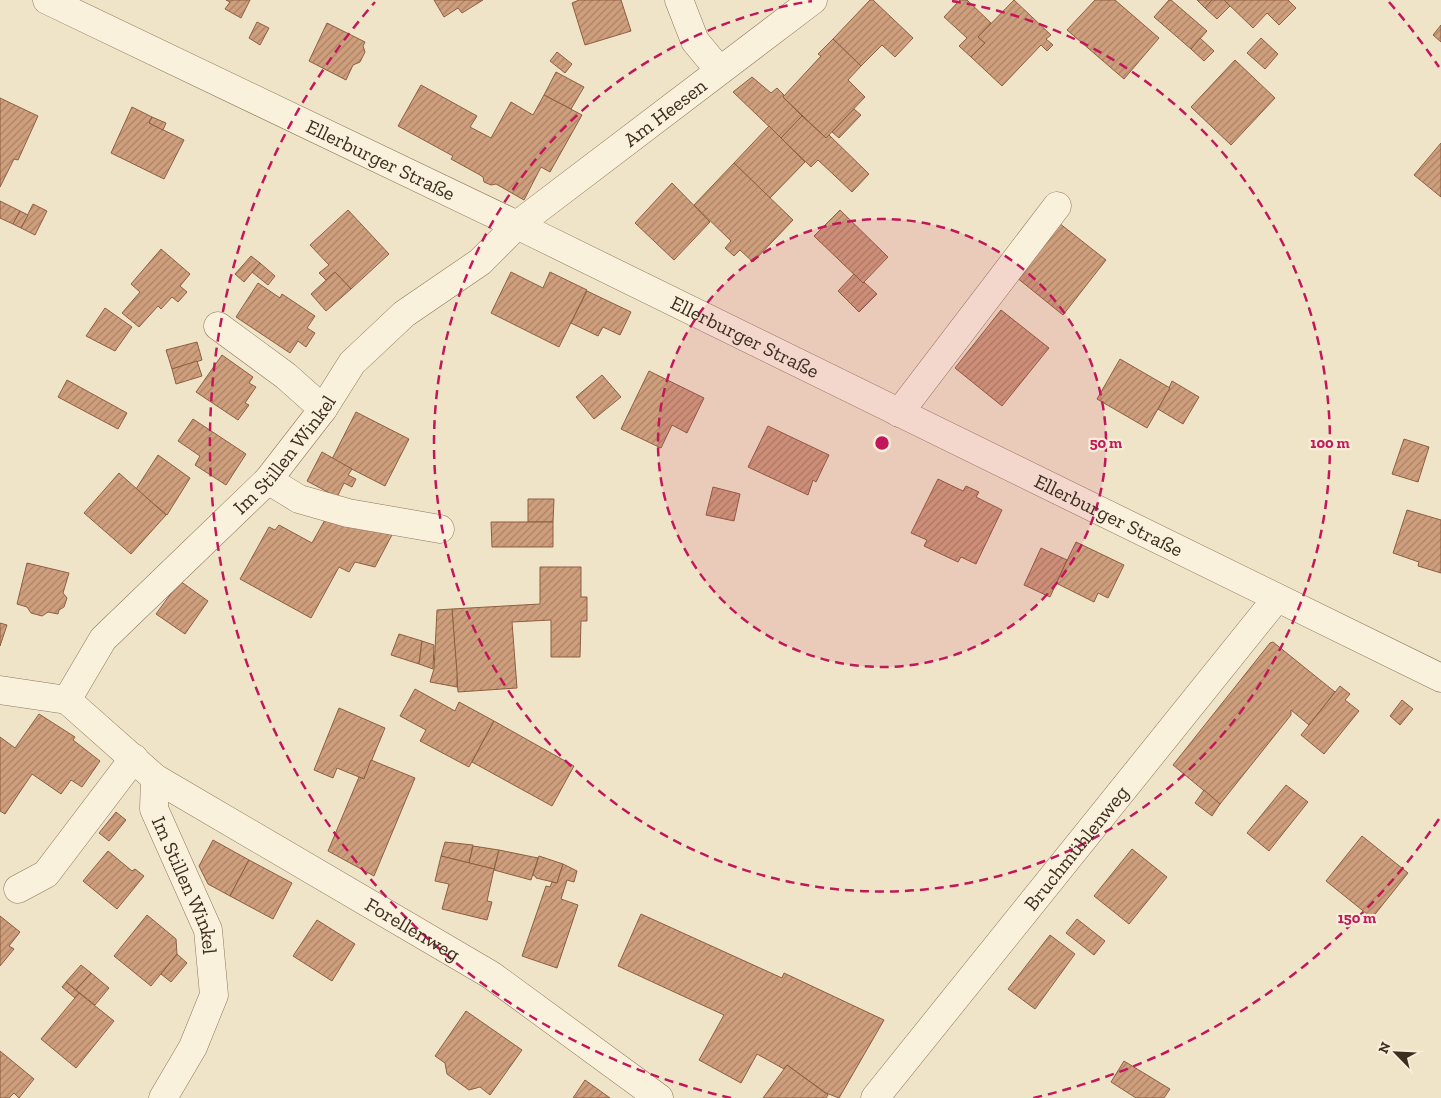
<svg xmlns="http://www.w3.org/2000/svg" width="1441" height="1098" viewBox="0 0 1441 1098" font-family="'Zilla Slab',serif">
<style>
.building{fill:url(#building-hatch);stroke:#8d5f41}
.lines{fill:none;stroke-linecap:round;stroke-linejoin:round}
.minor-casing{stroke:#8d765c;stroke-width:29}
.minor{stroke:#faf1dc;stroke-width:28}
.ring{fill:none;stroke:#c2185b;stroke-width:2.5;stroke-dasharray:9 6}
.labels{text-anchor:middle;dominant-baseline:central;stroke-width:4.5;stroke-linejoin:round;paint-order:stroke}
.street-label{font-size:20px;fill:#3d2e20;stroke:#f7eed8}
.centre{fill:#c2185b;stroke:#f7eed8;stroke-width:2.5}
.ring-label{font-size:15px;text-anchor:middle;font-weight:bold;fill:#c2185b;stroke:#f7eed8;stroke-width:4.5;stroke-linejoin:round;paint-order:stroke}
</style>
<defs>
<pattern id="building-hatch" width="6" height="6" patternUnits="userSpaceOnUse" patternTransform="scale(1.25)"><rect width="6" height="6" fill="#cf9f7d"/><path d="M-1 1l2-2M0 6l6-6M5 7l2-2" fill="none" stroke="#a98266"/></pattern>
</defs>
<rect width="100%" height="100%" fill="#f0e4c8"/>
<!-- building -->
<g class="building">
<polygon points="226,0 250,0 241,18 225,9 230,2"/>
<polygon points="434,0 483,0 462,13 458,8 444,17"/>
<polygon points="579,0 621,0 631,31 585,45 572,3"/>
<polygon points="870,0 873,0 913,38 895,57 882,45 861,66 833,39"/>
<polygon points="960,0 967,0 991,23 978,37 985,43 971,57 959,46 967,38 944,17"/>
<polygon points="1014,0 1051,35 1046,39 1053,45 1047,51 1041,45 1002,86 971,57 985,43 978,37"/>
<polygon points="1095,0 1115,0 1159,38 1124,79 1067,30"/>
<polygon points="1169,0 1171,0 1207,31 1191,49 1154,17"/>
<polygon points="1197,0 1212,0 1205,8"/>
<polygon points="1212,0 1224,0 1230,6 1217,19 1205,8"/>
<polygon points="1224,0 1288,0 1296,8 1279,25 1267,13 1253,28"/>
<polygon points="257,22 269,28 260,45 249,38"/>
<polygon points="327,23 365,42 363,46 365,52 360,62 353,65 346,80 309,61"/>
<polygon points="1441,25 1441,42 1433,35"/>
<polygon points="1200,38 1214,51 1204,61 1191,49"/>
<polygon points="1261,38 1278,54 1265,69 1247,53"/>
<polygon points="833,39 861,66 848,80 865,97 826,138 783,97 821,56 818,54"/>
<polygon points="557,52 572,64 565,73 550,61"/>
<polygon points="1235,60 1275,98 1231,145 1191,107"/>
<polygon points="556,72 584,87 571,109 544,95"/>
<polygon points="752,77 771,93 777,88 784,95 783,97 802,116 781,138 733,92"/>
<polygon points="421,85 477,116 470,127 491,138 511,102 533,115 544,95 582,115 550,172 541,167 524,200 496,184 491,185 484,182 483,177 480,175 451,159 453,156 398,126"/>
<polygon points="0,98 38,116 18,160 14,159 0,187"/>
<polygon points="132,107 152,117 149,123 184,140 164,179 111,153"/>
<polygon points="854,109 861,115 839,138 832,132"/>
<polygon points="802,116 826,138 829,135 869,174 852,192 818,160 811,167 781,138"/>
<polygon points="152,117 166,123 163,130 149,123"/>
<polygon points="769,126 805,162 770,198 734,163"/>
<polygon points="1441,143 1441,197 1414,175"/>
<polygon points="734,163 793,220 753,262 740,250 734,256 725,248 731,241 694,205"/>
<polygon points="672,183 710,222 674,260 635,223"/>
<polygon points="0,201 20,211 13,224 0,218"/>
<polygon points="33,204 47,211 35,235 21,228"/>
<polygon points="348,210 389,254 351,289 335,272 326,280 319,273 329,265 310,245"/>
<polygon points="840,210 888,257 863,283 814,236"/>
<polygon points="20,211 28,215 21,228 13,224"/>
<polygon points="1059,223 1106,260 1063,315 1016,277"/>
<polygon points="161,249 190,274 180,286 187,292 178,302 172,297 161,309 158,306 139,327 122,313 140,292 131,284"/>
<polygon points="251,256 260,263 244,282 235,274"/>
<polygon points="260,263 275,276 268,285 252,272"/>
<polygon points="335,272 351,289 326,311 311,294"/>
<polygon points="511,272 543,288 550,272 587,290 559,347 491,313"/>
<polygon points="854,274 863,283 864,282 877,294 859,312 838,291"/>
<polygon points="258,283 280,298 282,294 315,316 307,328 315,333 306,347 298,341 290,353 236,317"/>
<polygon points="587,291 631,312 620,335 603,327 598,336 571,323"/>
<polygon points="105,308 132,327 115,351 86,336"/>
<polygon points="1001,310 1049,348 1002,406 955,368"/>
<polygon points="197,342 202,360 172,369 166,350"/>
<polygon points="222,355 253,377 249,383 256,387 245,403 249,405 238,420 196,392"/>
<polygon points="1120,359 1170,388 1147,428 1097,399"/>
<polygon points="197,361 202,376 176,384 172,369"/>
<polygon points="649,371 704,398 687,433 672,425 661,448 621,429"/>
<polygon points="602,375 621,397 594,419 576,397"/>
<polygon points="67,380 127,413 118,429 58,397"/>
<polygon points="1172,381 1199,397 1183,424 1158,409 1170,388 1169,388"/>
<polygon points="356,412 409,439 385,486 332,459"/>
<polygon points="193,419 246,454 226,485 195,465 200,456 178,441"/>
<polygon points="768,426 829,455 816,482 813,480 808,495 748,467"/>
<polygon points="1404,439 1429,447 1418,482 1392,474"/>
<polygon points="322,452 352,469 348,475 356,479 352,487 344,483 337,497 307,481"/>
<polygon points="158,455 190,478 167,515 136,489"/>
<polygon points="119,473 166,515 131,554 84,513"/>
<polygon points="938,479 963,491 966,486 979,492 976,497 1002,510 976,564 961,557 958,562 924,546 927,540 911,533"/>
<polygon points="713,487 740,494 734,521 706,515"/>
<polygon points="528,499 554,499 553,522 528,522"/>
<polygon points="1407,510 1441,520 1441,573 1418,566 1419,562 1393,553"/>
<polygon points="326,518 393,533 375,567 355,562 349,572 339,567 311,618 240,579 269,527 275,530 279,525 312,543"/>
<polygon points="491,522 553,522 553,547 492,547"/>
<polygon points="1076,542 1124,565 1108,598 1098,593 1094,602 1056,583"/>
<polygon points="1041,548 1067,560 1050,597 1024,585"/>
<polygon points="27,563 69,573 63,593 67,598 64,607 59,610 58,614 48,612 42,616 31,613 27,607 17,604"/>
<polygon points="540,567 581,567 581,597 587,597 587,621 581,621 580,657 551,657 551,620 512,622 517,688 458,692 452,609 540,604"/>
<polygon points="180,581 208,601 185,634 156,614"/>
<polygon points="452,609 457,673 457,687 430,682 434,669 437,610"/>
<polygon points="0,623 7,625 0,646"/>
<polygon points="399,634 422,641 419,664 391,655"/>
<polygon points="422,641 434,645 433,669 419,664"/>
<polygon points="1273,642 1335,692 1309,725 1291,710 1291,715 1220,804 1173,765 1270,643"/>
<polygon points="1340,686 1350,694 1345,700 1359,711 1324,754 1301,735"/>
<polygon points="415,689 455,711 459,702 494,721 469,767 420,741 426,730 400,716"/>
<polygon points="1402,700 1413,709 1400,725 1390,716"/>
<polygon points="339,708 385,728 364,779 337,768 333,778 314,770"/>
<polygon points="39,714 75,737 73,740 100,761 82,787 71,780 61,794 32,774 5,814 0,811 0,737 15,748"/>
<polygon points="494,721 574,766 552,806 472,762"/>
<polygon points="371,760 415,778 374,876 328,851 359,777 364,779"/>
<polygon points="1286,785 1308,802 1269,851 1247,833"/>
<polygon points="1204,790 1220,804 1212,816 1195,803"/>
<polygon points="116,812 126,820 109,841 99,833"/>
<polygon points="1362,836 1408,873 1372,918 1326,881"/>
<polygon points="213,840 249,860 230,896 208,884 199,866"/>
<polygon points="445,842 473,845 469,863 441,856"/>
<polygon points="473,846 499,850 494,869 469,863"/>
<polygon points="1132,849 1167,877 1129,924 1094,896"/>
<polygon points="499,850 538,858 531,880 494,870"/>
<polygon points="108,851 132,871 135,869 144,876 117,909 83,881"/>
<polygon points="441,856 494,869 487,901 492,902 487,920 442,909 449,884 435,881"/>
<polygon points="539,856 563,864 557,883 536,878 536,877 533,875"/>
<polygon points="249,860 292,883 273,919 230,896"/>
<polygon points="563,864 577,871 574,882 567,880 561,899 578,905 557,968 522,956 546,886 550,887 552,882 557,883"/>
<polygon points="641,914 782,978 784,973 884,1020 839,1098 826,1093 787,1065 784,1069 757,1054 741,1083 699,1060 724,1015 618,966"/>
<polygon points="147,915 176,939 177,954 151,986 114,956"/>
<polygon points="0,916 20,932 9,946 14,949 0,966"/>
<polygon points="1077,919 1105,941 1094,955 1066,933"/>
<polygon points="317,920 355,944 332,981 293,956"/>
<polygon points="1050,935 1075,954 1035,1009 1008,989"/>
<polygon points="177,954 187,963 171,982 161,974"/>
<polygon points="81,965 91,973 76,990 66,982"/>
<polygon points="91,973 109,988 95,1005 76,990"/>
<polygon points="66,982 79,993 75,998 62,987"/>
<polygon points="79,993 114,1021 76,1068 41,1039"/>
<polygon points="466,1011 522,1050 490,1095 480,1087 469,1090 447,1074 445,1063 435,1056"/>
<polygon points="0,1051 34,1079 19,1098 14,1093 9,1098 0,1098"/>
<polygon points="1124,1061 1170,1089 1164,1098 1136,1098 1111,1082"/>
<polygon points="787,1065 828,1095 826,1098 763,1098"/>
<polygon points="585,1080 610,1098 573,1098"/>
</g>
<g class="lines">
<defs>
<g id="minor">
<path id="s1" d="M47 0 517 225 1441 678"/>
<polyline points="679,0 695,41 719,70"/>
<polyline points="218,326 286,376 323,409"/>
<polyline points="899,413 1057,206"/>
<polyline points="268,480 299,499 348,513 440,529"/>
<path id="s2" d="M0 690 67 700 155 778 491 975 659 1098"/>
<path id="s3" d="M67 700 103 639 268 480 323 409 352 363 404 314 480 262 517 225 813 0"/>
<path id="s4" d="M155 778 154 809 208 930 214 995 193 1047 163 1098"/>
<polyline points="18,889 46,874 134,758"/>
<path id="s5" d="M875 1098 1277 598"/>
</g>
</defs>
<!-- minor casing -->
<use href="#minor" class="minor-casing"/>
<!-- minor -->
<use href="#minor" class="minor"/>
</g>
<!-- distance rings -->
<circle cx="882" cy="443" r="224" fill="#c2185b" fill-opacity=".12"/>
<g class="ring">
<circle cx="882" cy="443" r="224"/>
<path d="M952 1A448 448 0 1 1 812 1"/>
<path d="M1439 819A672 672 0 0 1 1033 1098M731 1098A672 672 0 0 1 375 2M1389 2A672 672 0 0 1 1439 67"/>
</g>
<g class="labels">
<!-- street labels -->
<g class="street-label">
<text stroke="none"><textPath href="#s3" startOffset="846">Am Heesen</textPath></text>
<text stroke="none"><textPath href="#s1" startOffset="370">Ellerburger Straße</textPath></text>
<text stroke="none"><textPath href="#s1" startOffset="775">Ellerburger Straße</textPath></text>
<text stroke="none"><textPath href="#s3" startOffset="330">Im Stillen Winkel</textPath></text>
<text stroke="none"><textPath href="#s1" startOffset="1180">Ellerburger Straße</textPath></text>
<text stroke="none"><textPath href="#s5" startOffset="321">Bruchmühlenweg</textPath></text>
<text stroke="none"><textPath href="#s4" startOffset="114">Im Stillen Winkel</textPath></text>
<text stroke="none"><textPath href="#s2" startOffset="484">Forellenweg</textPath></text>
</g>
</g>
<circle cx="882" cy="443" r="8" class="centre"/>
<g class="ring-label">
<text x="1106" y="448">50 m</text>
<text x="1330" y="448">100 m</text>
<text x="1357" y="923">150 m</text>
</g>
<!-- north arrow -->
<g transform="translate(1396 1053) rotate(294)" stroke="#f7eed8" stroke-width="4" paint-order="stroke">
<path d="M0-4L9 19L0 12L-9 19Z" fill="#3d2e20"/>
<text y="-8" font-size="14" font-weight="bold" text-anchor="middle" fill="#3d2e20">N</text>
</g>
</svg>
